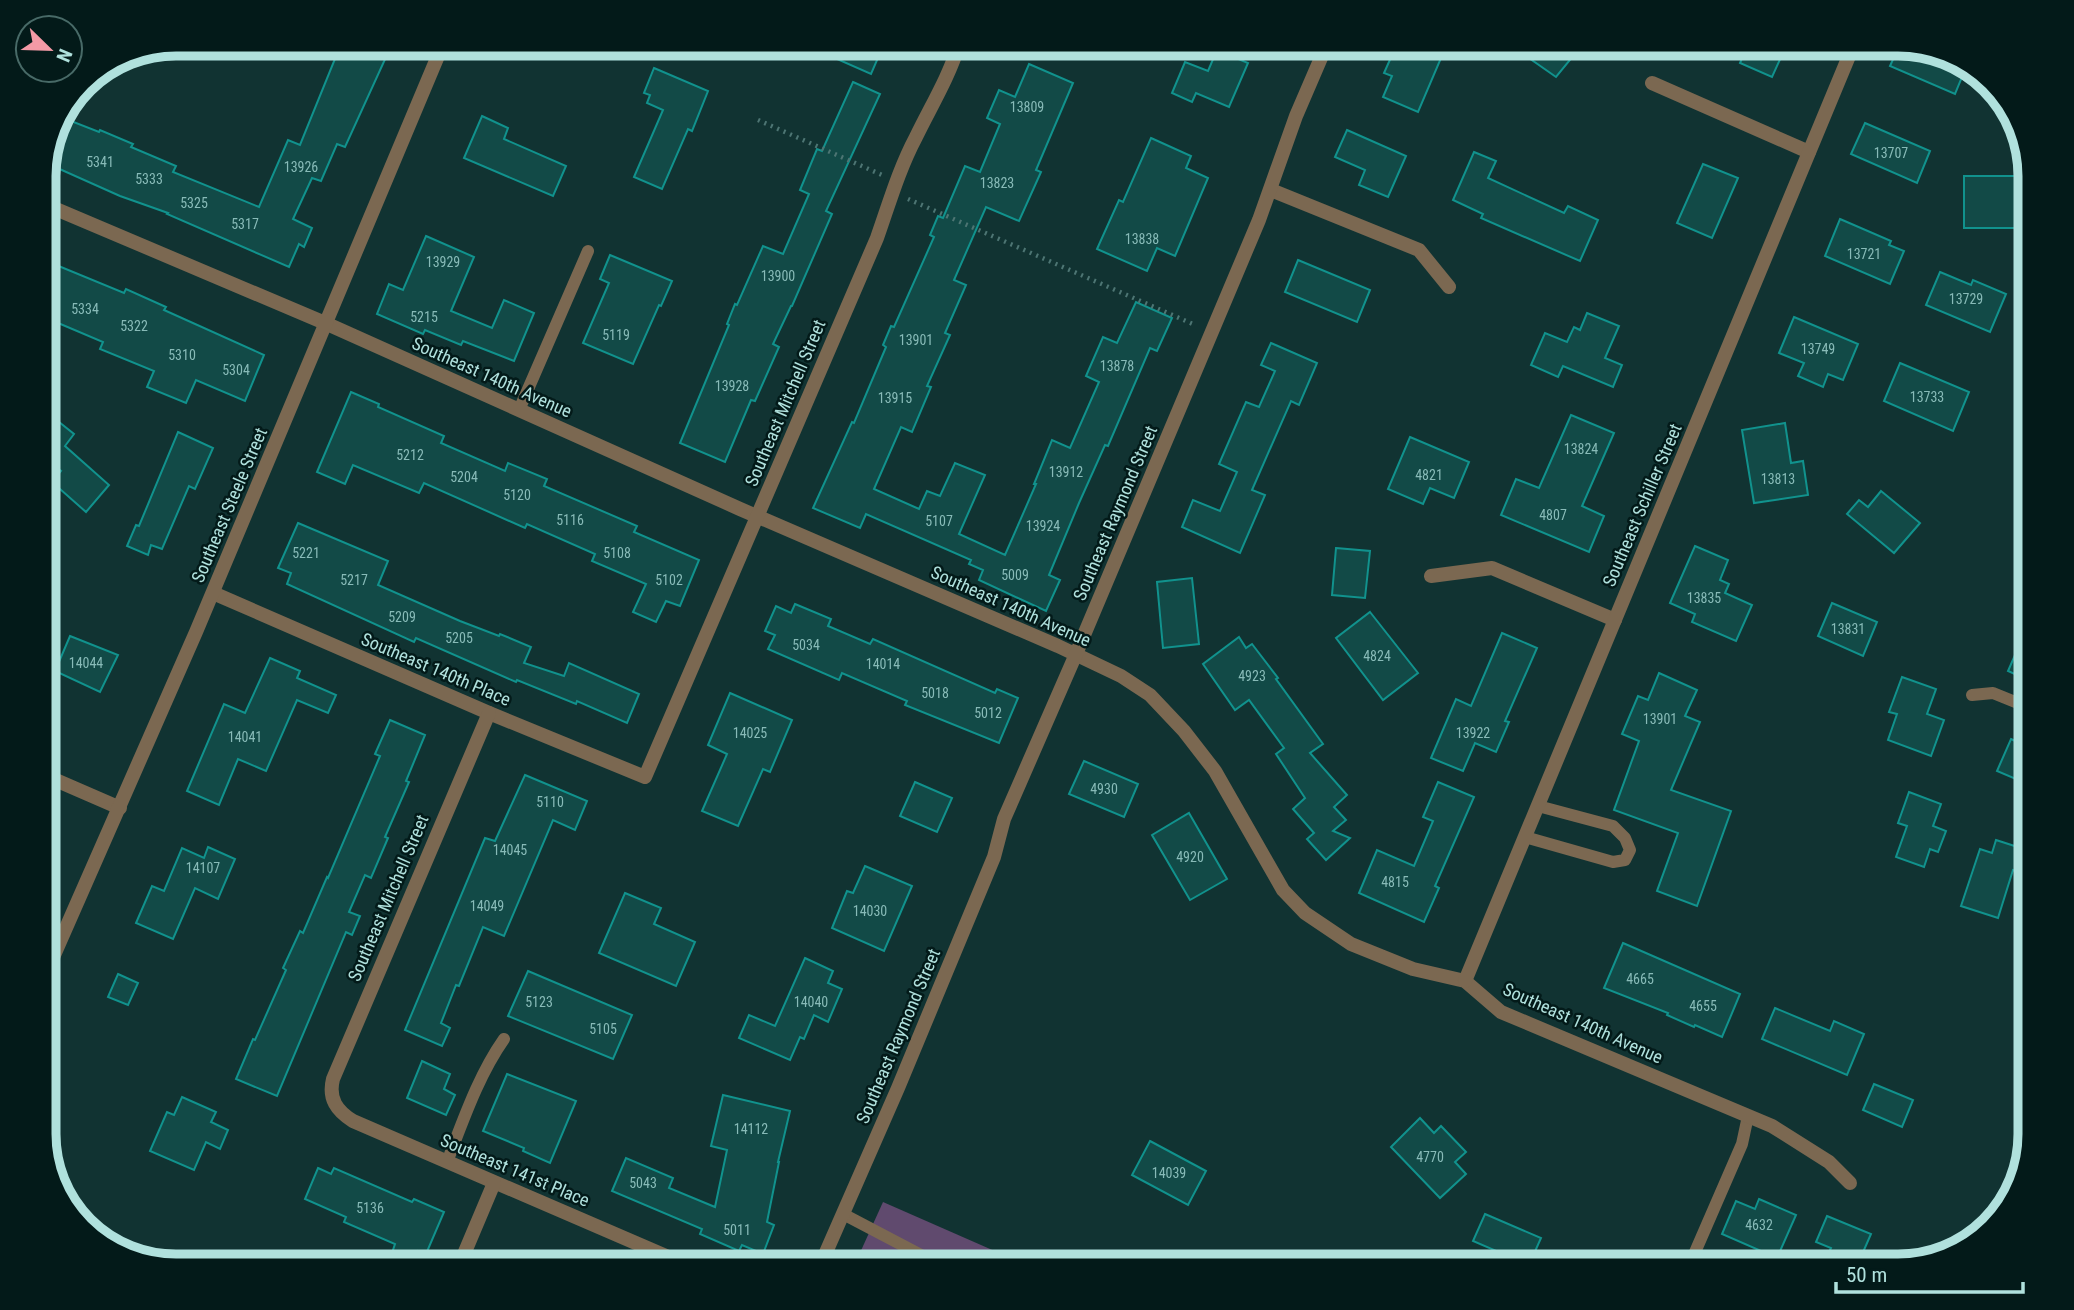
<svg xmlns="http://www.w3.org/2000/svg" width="2074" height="1310" viewBox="0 0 2074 1310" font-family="'Roboto Condensed',sans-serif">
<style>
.green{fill:#604a6e}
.building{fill:#124a47;stroke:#11928d;stroke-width:2}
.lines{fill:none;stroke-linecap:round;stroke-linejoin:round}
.path{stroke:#4d7573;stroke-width:4.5;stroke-dasharray:2 5;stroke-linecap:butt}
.service{stroke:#7b6851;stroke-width:12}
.minor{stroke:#7b6851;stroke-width:14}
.labels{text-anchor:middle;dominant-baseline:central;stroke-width:5;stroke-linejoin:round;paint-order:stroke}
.number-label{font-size:14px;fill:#88bbb8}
.street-label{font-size:18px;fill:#b0e1dd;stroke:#031a19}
.rim{fill:none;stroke:#b0e1dd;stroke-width:9}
</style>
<rect width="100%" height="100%" fill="#113332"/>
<!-- green -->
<polygon class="green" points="883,1202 1029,1266 854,1266"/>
<!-- building -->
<g class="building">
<polygon points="341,44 392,44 345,147 337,144 321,181 312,178 293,219 312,228 304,247 299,244 289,267 167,214 168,213 120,196 46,163 66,119 99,132 100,130 133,144 131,147 176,166 173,172 259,207 288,140 300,145"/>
<polygon points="843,44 884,44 871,74 837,59"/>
<polygon points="1397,44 1447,44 1418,112 1383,97 1392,76 1384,73"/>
<polygon points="1541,44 1583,44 1556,77 1529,58"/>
<polygon points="1748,44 1787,44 1772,77 1740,63"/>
<polygon points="1900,44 1967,65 1955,94 1890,66"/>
<polygon points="1217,50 1248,63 1229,107 1196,93 1192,102 1172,93 1185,62 1208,71"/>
<polygon points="1029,64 1073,83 1036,170 1041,172 1019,221 986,207 954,280 966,285 945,333 950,335 927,386 931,387 912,432 901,427 874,489 919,509 927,491 940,496 955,463 985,475 959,534 1005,555 1036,484 1034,484 1052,440 1070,448 1099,382 1086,376 1103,337 1117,343 1136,302 1172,318 1157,351 1150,348 1108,446 1105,445 1079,503 1049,575 1060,580 1046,611 979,580 983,570 969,564 971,560 866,514 860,528 813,508 852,422 854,423 886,347 883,345 891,326 894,327 934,237 930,235 938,216 943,218 965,166 980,172 1000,124 987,118 999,90 1015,97"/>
<polygon points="654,68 708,91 692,131 688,129 662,189 634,177 663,110 647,103 650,95 644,93"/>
<polygon points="853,82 880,94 826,211 832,214 792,306 791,306 773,344 779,347 755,401 751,400 725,462 680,443 729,325 727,324 735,304 737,305 763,246 783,254 809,194 800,190 817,149 822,151"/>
<polygon points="482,116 508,128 504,139 566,166 553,196 464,158"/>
<polygon points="1865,123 1930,151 1917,183 1851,154"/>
<polygon points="1347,130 1406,156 1388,197 1359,185 1365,170 1335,157"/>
<polygon points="1151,138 1191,156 1186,168 1208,178 1175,256 1157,248 1147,271 1097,249 1119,200 1123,202"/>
<polygon points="1474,152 1496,161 1488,178 1564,213 1568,206 1598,220 1580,261 1481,218 1483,214 1453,200"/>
<polygon points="1703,164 1738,178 1712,238 1677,223"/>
<polygon points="1964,176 2030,176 2030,213 2020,213 2020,228 1964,228"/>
<polygon points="1840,219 1891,241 1889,245 1904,251 1890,284 1825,256"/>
<polygon points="426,236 474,257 451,311 492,328 504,300 534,313 514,361 463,341 461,345 425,330 423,334 377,314 389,284 403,290"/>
<polygon points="610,255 672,281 661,306 659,305 633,364 583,343 609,283 600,279"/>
<polygon points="44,260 124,293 126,289 166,307 164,310 264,355 245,401 196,380 186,403 147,387 154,371 100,349 103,342 44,317"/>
<polygon points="1298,260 1370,290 1357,322 1285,292"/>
<polygon points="1940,272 1971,285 1973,280 2006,294 1990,332 1926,305"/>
<polygon points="1587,313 1619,326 1605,358 1622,365 1613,387 1563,366 1558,377 1531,365 1545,333 1567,342 1574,327 1580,330"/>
<polygon points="1794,317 1858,344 1843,380 1828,374 1823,387 1798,376 1804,363 1779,353"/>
<polygon points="1271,343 1317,363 1299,405 1291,401 1252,490 1265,495 1240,553 1182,527 1193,500 1220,511 1237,472 1219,464 1246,402 1259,407 1275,371 1261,365"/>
<polygon points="1900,363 1969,392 1953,431 1884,401"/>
<polygon points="351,392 379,404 378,407 444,436 441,443 505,471 508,463 547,479 544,486 637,526 634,532 699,560 680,606 666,601 656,622 633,612 646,584 592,561 595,554 527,524 525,528 424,483 419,493 353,465 345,484 317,472"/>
<polygon points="44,410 74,434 65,446 109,485 86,512 52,482 61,471 51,463 44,472"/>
<polygon points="1571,415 1614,433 1582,506 1604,516 1589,552 1501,515 1516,479 1539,488"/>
<polygon points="1785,423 1791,463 1803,461 1808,495 1754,503 1742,430"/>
<polygon points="178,432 213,448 195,489 189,486 162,549 151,545 148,555 127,546 136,525 139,526"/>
<polygon points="1410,437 1469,462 1454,498 1430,488 1423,504 1388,489"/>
<polygon points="1881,491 1920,523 1894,553 1847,514 1859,500 1868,507"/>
<polygon points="298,523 388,561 378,585 460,621 499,636 500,634 531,647 524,663 564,676 569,663 639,694 627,723 577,701 576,704 517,680 516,682 416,638 414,642 287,584 291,573 278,568"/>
<polygon points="1695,546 1728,560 1720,580 1729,584 1725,593 1752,605 1736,641 1692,622 1695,614 1670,603"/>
<polygon points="1336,548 1370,551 1365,598 1332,595"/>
<polygon points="1192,578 1199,644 1163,648 1157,582"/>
<polygon points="1832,603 1877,622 1863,656 1818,636"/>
<polygon points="795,604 831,619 828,626 870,644 873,639 995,693 997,689 1018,698 999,743 905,705 907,701 842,673 839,680 768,649 775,635 765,631 776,606 791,613"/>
<polygon points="1370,612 1418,673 1383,700 1336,638"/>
<polygon points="2030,621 2030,681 2008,671"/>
<polygon points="1502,633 1537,648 1505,721 1509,722 1496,752 1475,743 1463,771 1431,758 1456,699 1471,706"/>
<polygon points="70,636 118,655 100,692 55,671"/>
<polygon points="1239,637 1246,648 1252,644 1278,678 1276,679 1323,744 1310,753 1347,795 1334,807 1346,820 1333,831 1350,838 1326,860 1307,839 1314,833 1293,809 1305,798 1276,754 1284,748 1249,700 1235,710 1203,664"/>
<polygon points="270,658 300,671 297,678 336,695 328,713 297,700 266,771 238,759 219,805 187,791 224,704 245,713"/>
<polygon points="1659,673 1697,690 1685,716 1700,722 1671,790 1731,811 1697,906 1657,891 1678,833 1614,810 1639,741 1622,734 1638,696 1648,700"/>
<polygon points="1902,677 1936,689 1927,714 1944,720 1931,756 1888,740 1897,714 1889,712"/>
<polygon points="730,693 792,720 770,772 763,769 738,826 702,811 727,754 708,745"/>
<polygon points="390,720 425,735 406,781 409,782 385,837 388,838 371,878 365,875 349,912 360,916 352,935 346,932 277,1096 236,1079 253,1039 255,1040 286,970 283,968 300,931 303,933 327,877 328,878 380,756 375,754"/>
<polygon points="2011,739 2030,748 2030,785 1997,771"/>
<polygon points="1084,761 1138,784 1124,817 1069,794"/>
<polygon points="525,775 587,801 575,830 553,820 504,936 483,927 459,986 456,985 441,1023 450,1028 442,1046 405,1030 485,838 495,841"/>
<polygon points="915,782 952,798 937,832 900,816"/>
<polygon points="1438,782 1474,797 1435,886 1439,888 1424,922 1359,893 1377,850 1414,866 1433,821 1423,817"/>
<polygon points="1909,792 1941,804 1933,826 1946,831 1938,852 1930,849 1924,867 1896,857 1907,826 1898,823"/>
<polygon points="1189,813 1227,879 1190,900 1152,835"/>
<polygon points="1996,840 2030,851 2023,873 2013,870 1998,918 1961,906 1980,849 1992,853"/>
<polygon points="208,847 235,859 218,899 195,888 173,939 136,923 152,886 164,891 182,848 204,858"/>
<polygon points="865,866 912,886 884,951 832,928 847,891 853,893"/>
<polygon points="625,893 661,908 654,924 695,942 676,986 599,953"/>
<polygon points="1623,943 1740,994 1722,1037 1695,1025 1694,1027 1667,1015 1668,1013 1604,988"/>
<polygon points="805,958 833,971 828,983 842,989 828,1022 814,1015 804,1039 800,1037 790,1060 739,1038 749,1015 775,1026"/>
<polygon points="528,971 632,1015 613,1059 508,1016"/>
<polygon points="118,974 138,983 128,1005 108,997"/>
<polygon points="1775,1008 1830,1031 1834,1021 1864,1034 1847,1075 1762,1039"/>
<polygon points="422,1061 450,1074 444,1089 455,1095 446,1115 407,1098"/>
<polygon points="507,1074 576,1101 550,1163 523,1151 524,1148 483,1131"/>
<polygon points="1874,1084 1913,1100 1902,1127 1863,1110"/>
<polygon points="723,1095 790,1111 778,1162 779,1162 767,1222 774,1225 763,1254 742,1245 739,1251 700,1234 702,1229 612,1191 626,1158 673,1178 669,1188 715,1207 727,1150 711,1146"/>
<polygon points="182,1097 216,1112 211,1122 228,1130 220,1149 206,1142 194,1170 150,1151 167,1112 174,1115"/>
<polygon points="1420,1118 1434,1133 1441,1126 1466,1152 1455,1162 1466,1174 1440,1198 1391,1147"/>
<polygon points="1150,1141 1206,1171 1188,1205 1132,1175"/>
<polygon points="318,1168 331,1174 334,1168 412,1202 414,1199 444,1212 426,1254 418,1251 413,1261 392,1253 395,1244 344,1222 346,1217 305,1199"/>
<polygon points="1759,1199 1796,1215 1777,1258 1722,1234 1736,1201 1755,1209"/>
<polygon points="1485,1214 1541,1238 1529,1265 1473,1241"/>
<polygon points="1827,1216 1871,1234 1857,1266 1823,1266 1831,1248 1816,1242"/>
</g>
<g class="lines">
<!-- path -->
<g class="path">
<polyline points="758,120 882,175"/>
<polyline points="908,199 1195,325"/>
</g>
<!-- service -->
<g class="service">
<polyline points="519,410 588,251"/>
<polyline points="1972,695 1993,693 2030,708"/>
<polyline points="1525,837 1613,862 1625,860 1630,850 1625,838 1613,826 1538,806"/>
<path d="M447 1162C463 1121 478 1076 504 1039"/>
<polyline points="843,1214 942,1266"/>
<polyline points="1689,1266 1742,1144 1748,1116"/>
</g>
<!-- minor -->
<g class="minor">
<polyline points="1652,83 1809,152"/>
<polyline points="1271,190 1419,250 1449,287"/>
<polyline points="44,204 325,323 740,509 1058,646 1121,676 1150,695 1184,731 1215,771 1283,890 1305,913 1351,944 1413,969 1465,981 1501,1012 1772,1126 1829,1162 1850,1183"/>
<polyline points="1431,576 1492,568 1615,620"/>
<path d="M213 593 489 713 645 777 877 238C889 204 899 169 916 137 931 106 949 77 959 44"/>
<path d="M489 713 333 1079C328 1099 337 1111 353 1121L689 1266"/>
<polyline points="44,775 120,808"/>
<polyline points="44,978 196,632 443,44"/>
<polyline points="1465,981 1854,44"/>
<polyline points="459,1266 494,1183"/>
<polyline points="820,1266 898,1088 994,857 1004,819 1076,654 1259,220 1296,116 1327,44"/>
</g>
</g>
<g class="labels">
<!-- number labels -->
<g class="number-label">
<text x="1027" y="107">13809</text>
<text x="1891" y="153">13707</text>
<text x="100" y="162">5341</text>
<text x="301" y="167">13926</text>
<text x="149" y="179">5333</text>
<text x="997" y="183">13823</text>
<text x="194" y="203">5325</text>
<text x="245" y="224">5317</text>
<text x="1142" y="239">13838</text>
<text x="1864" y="254">13721</text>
<text x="443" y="262">13929</text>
<text x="778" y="276">13900</text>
<text x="1966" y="299">13729</text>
<text x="85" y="309">5334</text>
<text x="424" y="317">5215</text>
<text x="134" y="326">5322</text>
<text x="616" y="335">5119</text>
<text x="916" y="340">13901</text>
<text x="1818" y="349">13749</text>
<text x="182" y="355">5310</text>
<text x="1117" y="366">13878</text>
<text x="236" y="370">5304</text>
<text x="732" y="386">13928</text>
<text x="1927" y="397">13733</text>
<text x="895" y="398">13915</text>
<text x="1581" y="449">13824</text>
<text x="410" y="455">5212</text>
<text x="1066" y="472">13912</text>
<text x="1429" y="475">4821</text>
<text x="464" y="477">5204</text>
<text x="1778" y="479">13813</text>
<text x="517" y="495">5120</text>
<text x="1553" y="515">4807</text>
<text x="570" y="520">5116</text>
<text x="939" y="521">5107</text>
<text x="1043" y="526">13924</text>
<text x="306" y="553">5221</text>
<text x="617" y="553">5108</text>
<text x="1015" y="575">5009</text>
<text x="354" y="580">5217</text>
<text x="669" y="580">5102</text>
<text x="1704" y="598">13835</text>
<text x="402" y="617">5209</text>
<text x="1848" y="629">13831</text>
<text x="459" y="638">5205</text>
<text x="806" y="645">5034</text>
<text x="1377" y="656">4824</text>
<text x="86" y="663">14044</text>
<text x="883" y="664">14014</text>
<text x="1252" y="676">4923</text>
<text x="935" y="693">5018</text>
<text x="988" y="713">5012</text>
<text x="1660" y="719">13901</text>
<text x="750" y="733">14025</text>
<text x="1473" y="733">13922</text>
<text x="245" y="737">14041</text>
<text x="1104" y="789">4930</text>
<text x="550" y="802">5110</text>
<text x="510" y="850">14045</text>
<text x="1190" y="857">4920</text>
<text x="203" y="868">14107</text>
<text x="1395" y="882">4815</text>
<text x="487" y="906">14049</text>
<text x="870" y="911">14030</text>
<text x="1640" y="979">4665</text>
<text x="539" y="1002">5123</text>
<text x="811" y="1002">14040</text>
<text x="1703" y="1006">4655</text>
<text x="603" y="1029">5105</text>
<text x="751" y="1129">14112</text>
<text x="1430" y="1157">4770</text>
<text x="1169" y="1173">14039</text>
<text x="643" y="1183">5043</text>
<text x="370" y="1208">5136</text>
<text x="1759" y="1225">4632</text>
<text x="737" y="1230">5011</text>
</g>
<!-- street labels -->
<g class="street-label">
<text transform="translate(492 377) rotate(24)">Southeast 140th Avenue</text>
<text transform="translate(785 403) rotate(-67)">Southeast Mitchell Street</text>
<text transform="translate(229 505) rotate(-67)">Southeast Steele Street</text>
<text transform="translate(1642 505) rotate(-67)">Southeast Schiller Street</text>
<text transform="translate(1115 513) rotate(-67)">Southeast Raymond Street</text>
<text transform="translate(1011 606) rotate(24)">Southeast 140th Avenue</text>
<text transform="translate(436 669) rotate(23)">Southeast 140th Place</text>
<text transform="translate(388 898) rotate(-67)">Southeast Mitchell Street</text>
<text transform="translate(1583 1023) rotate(24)">Southeast 140th Avenue</text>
<text transform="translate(898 1036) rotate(-67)">Southeast Raymond Street</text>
<text transform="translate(515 1170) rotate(23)">Southeast 141st Place</text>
</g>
</g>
<!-- crop -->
<path d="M0 0H2074V1310H0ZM176 56H1898A120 120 0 0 1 2018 176V1134A120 120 0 0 1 1898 1254H176A120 120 0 0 1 56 1134V176A120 120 0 0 1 176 56Z" fill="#031a19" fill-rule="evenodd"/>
<path class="rim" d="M176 56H1898A120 120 0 0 1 2018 176V1134A120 120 0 0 1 1898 1254H176A120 120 0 0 1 56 1134V176A120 120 0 0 1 176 56Z"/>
<!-- north arrow -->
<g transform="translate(49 49) rotate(113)"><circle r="33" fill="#031a19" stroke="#486a67" stroke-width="2"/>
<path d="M0-5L12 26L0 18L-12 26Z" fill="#f49aa6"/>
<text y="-10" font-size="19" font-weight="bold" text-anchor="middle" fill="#b0e1dd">N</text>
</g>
<!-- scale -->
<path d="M1836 1282v10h187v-10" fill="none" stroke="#b0e1dd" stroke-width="3.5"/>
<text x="1846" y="1282" font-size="21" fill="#b0e1dd" stroke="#031a19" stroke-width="5" paint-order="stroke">50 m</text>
</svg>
